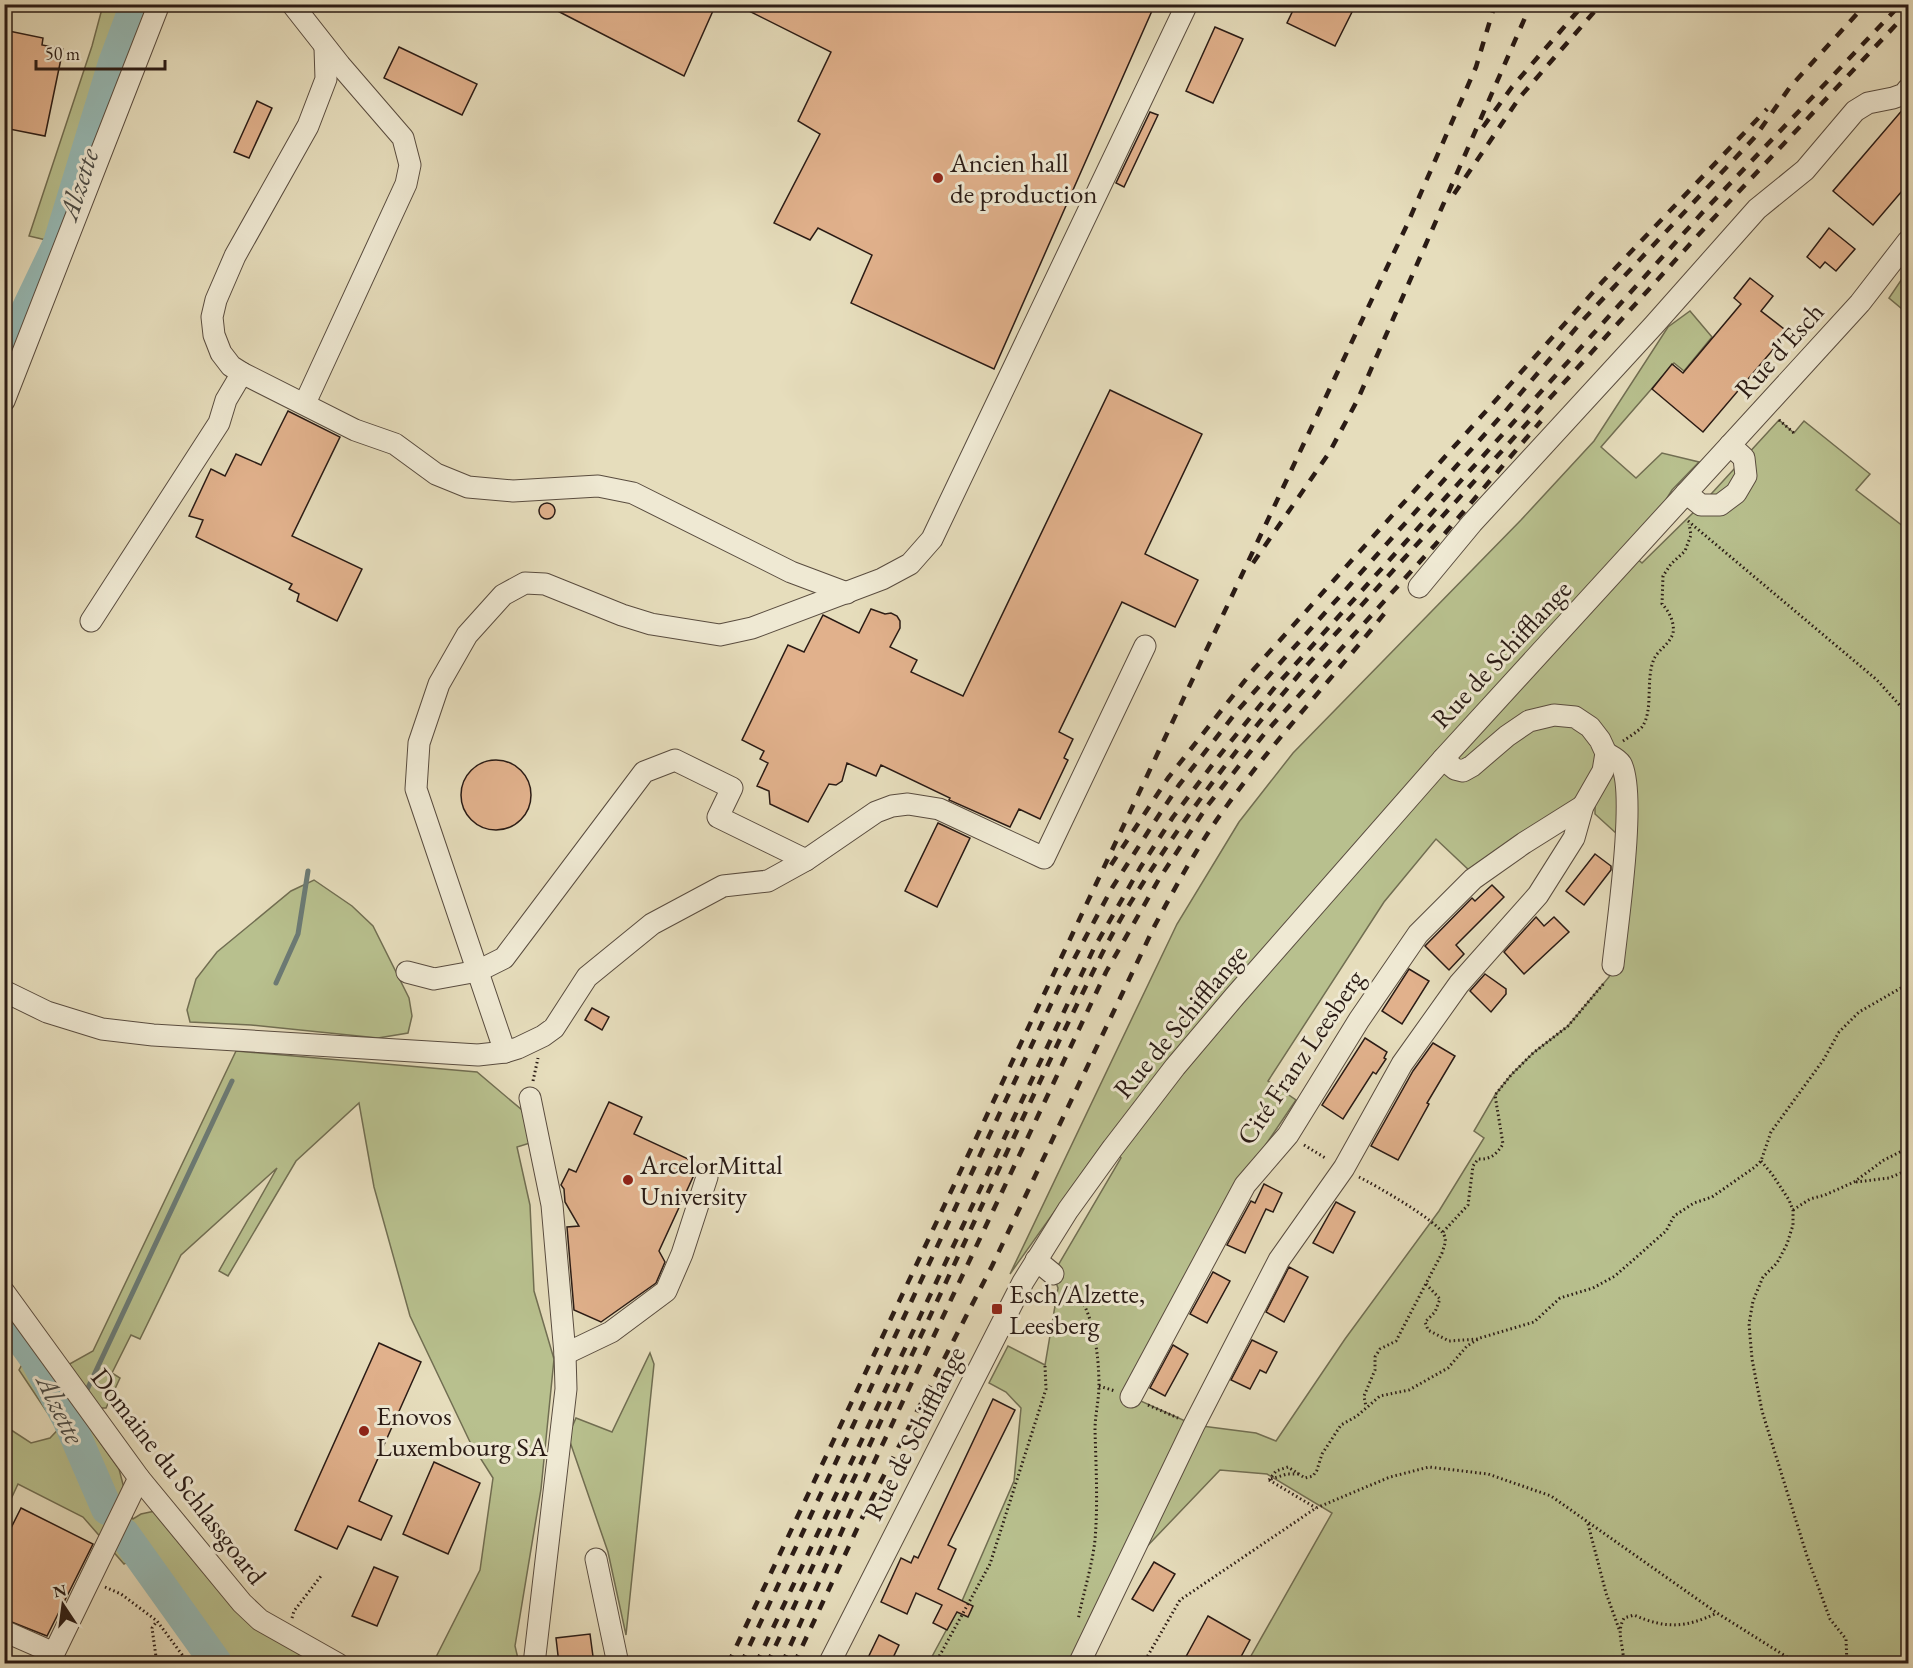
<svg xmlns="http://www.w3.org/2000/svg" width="1913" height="1668" viewBox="0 0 1913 1668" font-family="'EB Garamond',serif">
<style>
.green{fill:#b8c08e;stroke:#716e52;stroke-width:1.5;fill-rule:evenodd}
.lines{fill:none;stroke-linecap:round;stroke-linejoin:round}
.stream{stroke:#6b7b76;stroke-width:5}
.river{stroke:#97bbb7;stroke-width:32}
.building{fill:#e1b18c;stroke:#2a1b15;stroke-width:1.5}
.minor-casing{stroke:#594c3f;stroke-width:23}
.path{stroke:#2a1b15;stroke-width:3;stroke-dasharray:1.5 3;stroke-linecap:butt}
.minor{stroke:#efe9d3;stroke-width:21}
.rail{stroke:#2a1b15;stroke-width:4.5;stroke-dasharray:10 10;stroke-linecap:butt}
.poi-dot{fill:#8f2418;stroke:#efe9d3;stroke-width:2}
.labels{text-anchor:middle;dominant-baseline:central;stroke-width:6;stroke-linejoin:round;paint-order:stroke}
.poi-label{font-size:27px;fill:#2a1b15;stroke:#efe9d3;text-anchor:start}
.street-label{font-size:27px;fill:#2a1b15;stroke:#efe9d3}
.water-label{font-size:28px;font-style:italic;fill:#4b4b46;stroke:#efe9d3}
</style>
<rect width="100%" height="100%" fill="#e6ddbc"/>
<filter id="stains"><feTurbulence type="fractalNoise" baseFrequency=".00333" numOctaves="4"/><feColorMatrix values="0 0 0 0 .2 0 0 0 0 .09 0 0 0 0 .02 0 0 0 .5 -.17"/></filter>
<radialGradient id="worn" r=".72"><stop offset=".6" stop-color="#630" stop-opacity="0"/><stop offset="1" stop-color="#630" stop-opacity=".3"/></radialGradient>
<!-- green -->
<g class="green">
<polygon points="103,5 150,5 59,243 29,236 92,46"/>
<polygon points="1908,270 1908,314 1889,298"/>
<path d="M1690 311 1712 337 1684 371 1674 363 1601 447 1636 478 1662 453 1699 462 1672 490 1632 554 1642 563 1701 505 1779 420 1794 433 1804 421 1870 474 1856 490 1908 530V1663H1247L1332 1513 1267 1474 1220 1470 1133 1561 1071 1663 928 1664 962 1601 1014 1481 1021 1408 1006 1392 989 1383 1008 1346 1045 1365 1058 1288 1053 1274 1121 1158 1104 1142 1010 1274 1177 924 1239 822 1293 753 1521 520 1594 441 1668 327ZM1595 788V814L1629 845 1613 965 1609 977 1568 1026 1533 1053 1511 1075 1495 1095 1474 1131 1484 1138 1439 1211 1345 1339 1276 1441 1256 1433 1194 1425 1125 1394 1256 1159 1296 1100 1268 1081 1384 902 1436 839 1471 872Z"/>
<polygon points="314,880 352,906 373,926 409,998 412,1016 408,1033 378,1038 251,1025 190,1022 187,1010 196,979 217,952 291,891"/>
<polygon points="236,1051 477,1072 522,1110 530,1143 517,1147 530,1205 534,1291 554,1359 541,1489 515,1646 519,1663 433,1663 480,1570 493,1478 470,1442 410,1316 374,1187 359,1103 296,1161 228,1276 219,1271 277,1168 181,1255 140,1339 131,1335 112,1373 120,1378 106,1408 97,1408 66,1366 93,1351"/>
<polygon points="650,1353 654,1364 626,1635 608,1552 568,1436 576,1418 612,1432"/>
<polygon points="35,1358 54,1378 119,1469 125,1492 121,1500 133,1519 141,1514 164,1509 242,1603 338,1663 217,1663 138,1556 124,1564 83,1517 18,1484 5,1512 5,1426 31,1443 50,1438 68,1419 47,1412 19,1370 24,1361"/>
</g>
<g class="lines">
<!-- stream -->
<g class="stream">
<polyline points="276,983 298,934 308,871"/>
<polyline points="86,1392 232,1081"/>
</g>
<!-- river -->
<g class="river">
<polyline points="4,358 59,243 114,63 136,4"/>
<polyline points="4,1315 35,1358 68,1419 107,1509"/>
<polyline points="124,1534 217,1664"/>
</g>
</g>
<!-- building -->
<g class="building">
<polygon points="544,4 716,4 684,76"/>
<polygon points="735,4 1155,4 994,369 851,303 872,255 818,228 810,240 774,223 820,134 798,121 831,52"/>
<polygon points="1296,4 1356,4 1335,46 1287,23"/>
<polygon points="1215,27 1243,39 1213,103 1186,91"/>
<polygon points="4,30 43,38 42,45 63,49 45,136 4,128"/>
<polygon points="399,47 477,84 462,115 384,78"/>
<polygon points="257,101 272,108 249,158 234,152"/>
<polygon points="1908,106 1908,184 1873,225 1833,191 1904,108"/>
<polygon points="1150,112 1158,115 1124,187 1116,183"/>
<polygon points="1829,228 1855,249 1836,271 1825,262 1820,268 1807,257"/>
<polygon points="1750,278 1773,296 1761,311 1788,332 1703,432 1652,389 1672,364 1683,373 1741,304 1734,298"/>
<polygon points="1110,390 1202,434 1145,554 1198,580 1175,627 1122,602 1059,732 1073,739 1064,758 1068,760 1040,819 1019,809 1010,827 949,800 950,798 881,765 876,776 847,763 842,781 836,785 829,784 808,822 770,804 769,791 757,786 768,763 760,759 764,751 742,740 788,645 804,652 823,615 859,633 871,609 885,614 891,613 897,616 900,621 900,628 890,647 917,660 911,672 963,696"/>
<polygon points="288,411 340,437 292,536 362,569 337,621 297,601 299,594 289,589 292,584 196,537 203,520 189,516 211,469 225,476 236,454 261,465"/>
<circle cx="547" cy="511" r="8"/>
<circle cx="496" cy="795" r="35"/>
<polygon points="938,823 970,838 937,907 905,891"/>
<polygon points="1595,854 1611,866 1611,870 1584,905 1566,891"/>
<polygon points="1492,885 1504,897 1456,945 1464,954 1449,970 1425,946 1472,898 1475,901"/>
<polygon points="1536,917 1544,926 1554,917 1569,932 1524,974 1504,952"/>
<polygon points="1409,969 1429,981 1402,1024 1382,1011"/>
<polygon points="1485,974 1506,989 1506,994 1491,1012 1470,991"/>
<polygon points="592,1008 609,1017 602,1030 585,1020"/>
<polygon points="1365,1038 1387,1052 1384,1058 1386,1059 1376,1074 1373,1072 1343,1119 1322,1105"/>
<polygon points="1433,1043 1455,1056 1427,1103 1429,1104 1398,1160 1371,1146 1413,1071"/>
<polygon points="609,1102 642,1117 634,1134 699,1164 659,1251 665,1262 656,1283 601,1322 574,1310 567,1227 579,1226 565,1202 564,1189 561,1185 569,1169 576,1172"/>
<polygon points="1264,1184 1282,1193 1273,1212 1266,1209 1245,1253 1227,1245 1251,1201 1255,1203"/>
<polygon points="1336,1202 1355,1212 1333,1253 1313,1243"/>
<polygon points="1289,1267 1308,1277 1284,1322 1266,1312"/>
<polygon points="1213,1272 1230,1281 1207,1323 1190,1314"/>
<polygon points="1252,1340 1277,1352 1266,1373 1260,1370 1250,1389 1231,1380"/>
<polygon points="379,1343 421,1362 359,1501 392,1516 381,1540 348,1526 337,1549 295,1530"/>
<polygon points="1173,1345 1188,1354 1165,1396 1150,1388"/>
<polygon points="993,1399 1015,1410 948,1545 956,1549 938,1589 973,1606 968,1617 957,1612 947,1630 933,1623 942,1605 916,1593 907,1614 881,1602 901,1558 911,1563 914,1556 918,1558"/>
<polygon points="434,1462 480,1483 448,1554 403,1534"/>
<polygon points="21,1508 93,1544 47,1636 4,1619 4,1542"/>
<polygon points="1154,1562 1175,1574 1153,1611 1132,1599"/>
<polygon points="374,1567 398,1577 377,1626 352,1616"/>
<polygon points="1208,1616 1250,1640 1237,1664 1182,1664"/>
<polygon points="590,1634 594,1664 559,1664 556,1638"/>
<polygon points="879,1635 899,1645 890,1664 865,1664"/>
</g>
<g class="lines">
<defs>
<g id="minor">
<polyline points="292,4 340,65 403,138 410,165 406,184 305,403"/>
<polyline points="242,373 231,366 221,353 214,335 212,317 216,300 235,256 308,126 326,79 325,48"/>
<polyline points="4,401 159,4"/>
<polyline points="1686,493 1701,505 1720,505 1736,493 1746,476 1744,458 1730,445"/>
<polyline points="1419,587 1472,523 1654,325 1757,209 1805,170 1855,111 1868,103 1893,98 1904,94 1908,89"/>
<polyline points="91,621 219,423 226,400 242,373 355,430 395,444 436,474 468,487 513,491 598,486 633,493 791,572 847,593"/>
<path d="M1606 753C1611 756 1618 759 1621 764 1637 792 1617 927 1613 965"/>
<polyline points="407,972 434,979 478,971 504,958 644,772 675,760 732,788 718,817 806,860"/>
<polyline points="4,991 47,1012 102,1029 153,1035 478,1055 505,1052 518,1048 543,1036 554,1028 587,977 652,924 723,886 768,881 806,860 876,812 892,806 908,804 939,809 1044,858 1145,646"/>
<polyline points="505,1052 416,789 419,743 439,684 467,635 503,595 525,583 545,584 622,615 651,624 720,635 752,628 882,579 910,564 932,539 1187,4"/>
<polyline points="530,1098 552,1205 565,1354 566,1389 534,1664"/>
<polyline points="1036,1260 1053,1274"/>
<polyline points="4,1292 139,1478 242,1603 260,1620 338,1664"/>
<polyline points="565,1354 611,1332 666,1291 682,1254 707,1177"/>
<polyline points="1131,1397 1245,1185 1288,1135 1359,1020 1418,934 1473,879 1524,843 1583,806"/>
<polyline points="596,1559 618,1664"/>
<polyline points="4,1631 54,1653 139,1478"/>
<polyline points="829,1664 1023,1282 1068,1210 1112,1149 1175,1067 1235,996 1443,759 1860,303 1908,241"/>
<polyline points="1079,1664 1194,1425 1279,1260 1344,1168 1402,1064 1459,984 1538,895 1574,838 1583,806 1603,771 1606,753 1600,740 1590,727 1575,717 1554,715 1529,721 1507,736 1472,766 1463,771 1455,769 1443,759"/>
</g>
</defs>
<!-- minor casing -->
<use href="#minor" class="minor-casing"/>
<!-- path -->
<g class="path">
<polyline points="1779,420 1794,433"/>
<polyline points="1688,521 1877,680 1904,710 1908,710"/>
<path d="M1623 741C1629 737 1637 732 1642 727 1654 710 1645 680 1654 659 1658 650 1670 644 1673 633 1675 623 1669 611 1662 604L1663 576 1671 564 1685 551 1691 535 1689 524"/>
<polyline points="533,1081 538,1058"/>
<polyline points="1304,1145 1327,1159"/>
<polyline points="1761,1161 1772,1174 1789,1200 1793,1210 1793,1225 1787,1244 1777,1263 1763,1277 1753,1301 1749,1324 1752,1359 1762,1411 1807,1556 1830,1619 1846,1639 1847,1664"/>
<path d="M1359 1177C1375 1185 1438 1221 1444 1235 1447 1241 1444 1246 1442 1253L1396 1341 1380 1349 1375 1357V1370L1364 1396 1366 1407"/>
<polyline points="1856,1182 1889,1178 1908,1170"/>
<polyline points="1793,1210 1810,1199 1825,1195 1854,1182 1884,1160 1908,1148"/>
<path d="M1443 1232 1468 1205 1473 1166 1478 1159C1490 1160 1497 1154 1503 1144L1495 1095 1511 1075 1533 1053 1568 1026 1605 982"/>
<path d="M1067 1284C1093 1301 1099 1355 1099 1385 1099 1400 1095 1415 1095 1430 1096 1467 1098 1504 1095 1540 1092 1567 1083 1594 1078 1620"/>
<polyline points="1426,1284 1440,1299 1435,1312 1425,1322 1428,1330 1449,1341 1478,1339"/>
<polyline points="1099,1386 1115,1391"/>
<polyline points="1148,1405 1178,1418"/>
<polyline points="1271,1479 1287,1474 1299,1474"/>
<polyline points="1269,1480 1276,1471 1288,1467 1305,1478 1313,1476 1317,1470 1322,1454 1341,1425 1357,1416 1380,1396 1409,1390 1448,1368 1467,1346 1480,1338 1534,1322 1560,1298 1593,1288 1615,1276 1666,1231 1674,1216 1694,1203 1712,1197 1755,1167 1761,1161 1771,1132 1824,1059 1839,1032 1859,1012 1908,984"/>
<polyline points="1269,1480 1316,1508"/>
<polyline points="1588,1524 1606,1593 1619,1629"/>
<polyline points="105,1587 121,1594 157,1621 189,1664"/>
<polyline points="292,1618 294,1611 321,1576"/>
<polyline points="157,1664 152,1628 157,1621"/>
<polyline points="935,1664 990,1564 1046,1389 1045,1366"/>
<polyline points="1143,1664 1180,1600 1316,1508 1390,1477 1429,1467 1488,1474 1551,1496 1717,1613 1798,1664"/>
<path d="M1623 1664C1625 1645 1615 1635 1624 1618L1634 1615C1666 1629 1685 1628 1717 1613"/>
</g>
<!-- minor -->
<use href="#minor" class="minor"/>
<!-- rail -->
<g class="rail">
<polyline points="1483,127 1512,87 1584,4"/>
<polyline points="1454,194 1520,97 1601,4"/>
<polyline points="1253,563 1329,453 1358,399 1531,4"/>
<polyline points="1111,865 1168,778 1254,669 1604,280 1767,109"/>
<polyline points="728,1664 1406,227 1476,67 1495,4"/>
<polyline points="741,1664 1059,987 1112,888 1155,821 1179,785 1238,710 1503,414 1583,320 1755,137 1790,87 1866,4"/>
<polyline points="756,1664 1094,948 1140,868 1173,817 1219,756 1275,687 1702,213 1901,4"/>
<path d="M767 1664 1059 1041C1084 992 1106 940 1136 894 1187 812 1246 736 1309 663L1711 221 1908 12"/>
<polyline points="782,1664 851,1511 1106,972 1159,879 1208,805 1265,733 1435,545 1541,421"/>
<path d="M794 1664 863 1516 992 1266 1155 925C1176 886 1197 847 1223 811 1274 740 1334 677 1388 609"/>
</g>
</g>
<!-- markers -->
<g class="poi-dot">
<circle cx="938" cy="178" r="6"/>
<circle cx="628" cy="1180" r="6"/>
<rect x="991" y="1303" width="12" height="12" rx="3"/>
<circle cx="364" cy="1431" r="6"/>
</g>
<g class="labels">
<!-- poi labels -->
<g class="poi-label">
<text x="950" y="162">Ancien hall<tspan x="950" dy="31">de production</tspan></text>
<text x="640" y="1164">ArcelorMittal<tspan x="640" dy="31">University</tspan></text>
<text x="1009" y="1293">Esch/Alzette,<tspan x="1009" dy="31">Leesberg</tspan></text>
<text x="376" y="1415">Enovos<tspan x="376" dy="31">Luxembourg SA</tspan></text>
</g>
<!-- street labels -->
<g class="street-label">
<text transform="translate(1779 350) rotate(-48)">Rue d'Esch</text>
<text transform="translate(1501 654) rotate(-47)">Rue de Schifflange</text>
<text transform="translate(1180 1021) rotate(-50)">Rue de Schifflange</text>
<text transform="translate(1300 1057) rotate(-56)">Cité Franz Leesberg</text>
<text transform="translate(914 1433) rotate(-63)">Rue de Schifflange</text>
<text transform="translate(179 1476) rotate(52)">Domaine du Schlassgoard</text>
</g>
<!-- water labels -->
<g class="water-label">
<text transform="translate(78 184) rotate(-72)">Alzette</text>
<text transform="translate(61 1409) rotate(64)">Alzette</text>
</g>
</g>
<!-- margin -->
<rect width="1913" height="1668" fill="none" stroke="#e6ddbc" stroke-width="24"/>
<rect x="6" y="6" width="1901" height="1656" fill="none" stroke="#2a1b15" stroke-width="3"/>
<rect x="12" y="12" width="1889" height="1644" fill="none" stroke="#2a1b15" stroke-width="1.5"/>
<!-- north arrow -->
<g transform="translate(63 1605) rotate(347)" stroke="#efe9d3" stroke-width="4.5" paint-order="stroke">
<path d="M0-4.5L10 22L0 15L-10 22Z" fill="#2a1b15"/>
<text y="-9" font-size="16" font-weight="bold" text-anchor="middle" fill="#2a1b15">N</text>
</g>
<!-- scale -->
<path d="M36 60v9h129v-9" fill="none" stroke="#2a1b15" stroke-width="3"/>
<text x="45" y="60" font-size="18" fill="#2a1b15" stroke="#efe9d3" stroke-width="4.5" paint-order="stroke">50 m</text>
<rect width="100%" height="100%" filter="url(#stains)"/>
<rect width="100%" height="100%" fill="url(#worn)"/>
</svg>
